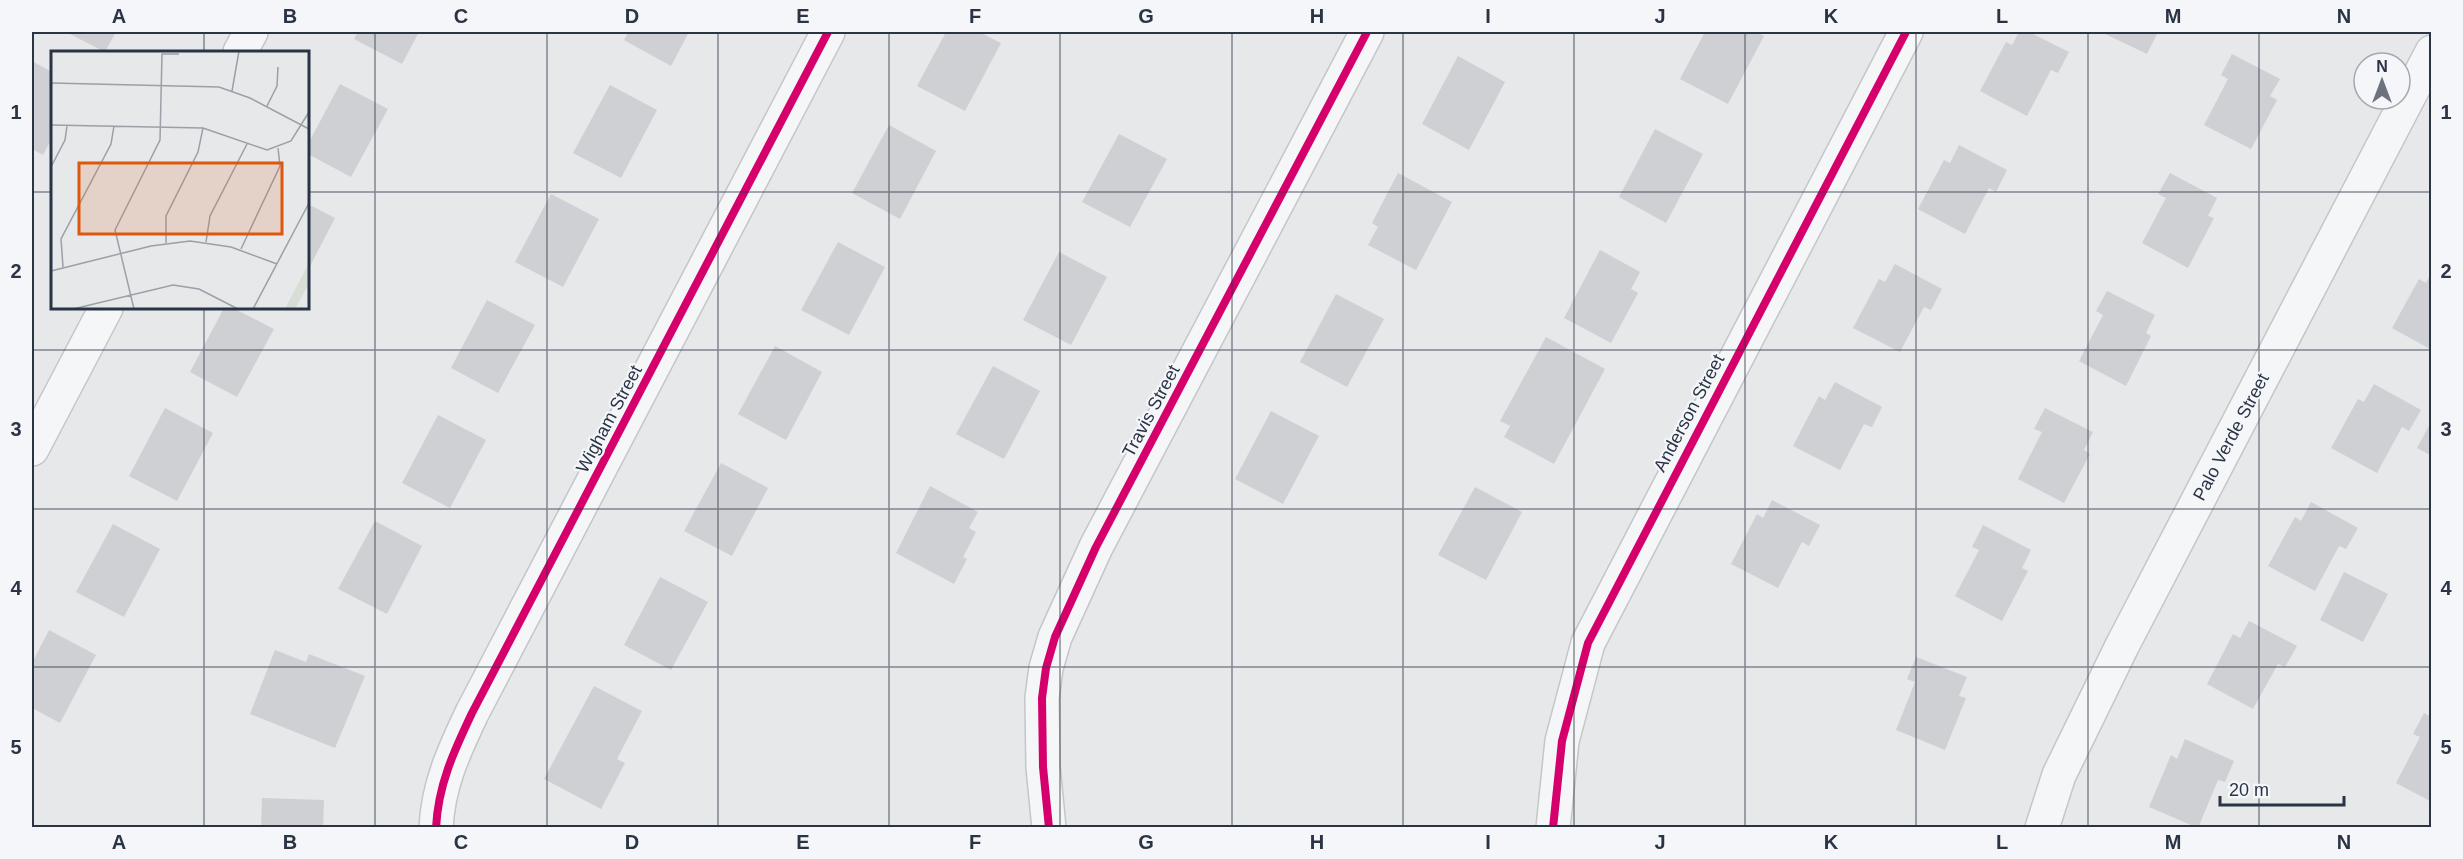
<svg xmlns="http://www.w3.org/2000/svg" width="2463" height="859" viewBox="0 0 2463 859" font-family="Arial,sans-serif">
<style>
.building{fill:#ced0d3}
.lines{fill:none;stroke-linecap:round;stroke-linejoin:round}
.street-casing{stroke:#c4c6c8;stroke-width:36}
.street{stroke:#f5f6f7;stroke-width:33}
.cycleway-casing{stroke:#f4f6f9;stroke-width:11}
.cycleway{stroke:#d6006c;stroke-width:8}
.grid{fill:none;stroke:#2b3445;stroke-width:1.5;stroke-opacity:0.55}
.labels{text-anchor:middle;dominant-baseline:central;stroke-width:4.5;stroke-linejoin:round;paint-order:stroke}
.street-label{font-size:18px;fill:#2b3445;stroke:#f4f6f9}
.inset-road{fill:none;stroke:#9ba0a8;stroke-width:1.5}
.view{fill:#df570f;fill-opacity:0.15;stroke:#df570f;stroke-width:3}
.inset-edge{fill:none;stroke:#2b3445;stroke-width:3}
.neatline{fill:none;stroke:#2b3445;stroke-width:2}
.grid-label{font-size:20px;text-anchor:middle;font-weight:bold;fill:#2b3445}
</style>
<rect width="100%" height="100%" fill="#e6e8ea"/>
<!-- building -->
<g class="building">
<polygon points="66,32 116,32 105,52"/>
<polygon points="358,32 419,32 402,64 354,39"/>
<polygon points="628,32 689,32 671,66 624,40"/>
<polygon points="946,32 979,32 1001,43 965,111 917,86"/>
<polygon points="1705,32 1756,32 1764,36 1728,104 1680,79"/>
<polygon points="2019,32 2029,32 2069,52 2058,73 2051,70 2027,116 1980,91 2006,42 2012,45"/>
<polygon points="2101,32 2158,32 2147,54"/>
<polygon points="2232,54 2280,79 2270,96 2277,100 2251,149 2204,125 2228,79 2221,75"/>
<polygon points="1458,56 1505,82 1469,150 1422,124"/>
<polygon points="32,61 52,72 52,138 43,155 32,149"/>
<polygon points="340,84 388,109 351,177 308,154 308,144"/>
<polygon points="610,85 657,110 621,178 573,153"/>
<polygon points="889,125 936,151 900,219 852,193"/>
<polygon points="1655,129 1703,154 1666,223 1619,197"/>
<polygon points="1119,134 1167,159 1130,227 1082,202"/>
<polygon points="1959,145 2007,170 1996,192 1989,188 1965,234 1918,209 1944,160 1950,163"/>
<polygon points="1398,173 1452,202 1416,270 1368,245 1378,227 1372,223"/>
<polygon points="2170,173 2217,198 2208,216 2214,218 2188,268 2142,243 2166,198 2158,194"/>
<polygon points="551,194 599,219 563,287 515,262"/>
<polygon points="308,204 335,218 308,270"/>
<polygon points="838,242 885,267 849,335 801,310"/>
<polygon points="1600,250 1640,272 1631,289 1638,293 1611,343 1564,318"/>
<polygon points="1059,252 1107,277 1071,345 1023,320"/>
<polygon points="1895,264 1942,289 1931,310 1924,307 1900,352 1853,328 1879,279 1885,282"/>
<polygon points="2432,271 2432,350 2392,328 2419,279 2426,283"/>
<polygon points="2107,291 2155,315 2146,333 2151,336 2126,386 2079,361 2103,315 2096,311"/>
<polygon points="1336,294 1384,319 1347,387 1300,362"/>
<polygon points="487,300 535,325 498,393 451,368"/>
<polygon points="224,308 233,308 274,329 237,397 190,372"/>
<polygon points="1546,337 1605,369 1554,464 1504,437 1510,426 1500,421"/>
<polygon points="775,346 822,372 786,440 738,414"/>
<polygon points="993,366 1040,391 1004,459 956,434"/>
<polygon points="1835,382 1882,407 1872,427 1864,424 1840,470 1793,446 1819,396 1825,400"/>
<polygon points="2374,384 2421,410 2409,431 2402,427 2377,473 2331,448 2358,399 2364,402"/>
<polygon points="165,408 213,433 177,501 129,476"/>
<polygon points="2045,408 2093,432 2084,450 2090,454 2064,503 2018,479 2042,432 2034,429"/>
<polygon points="1271,411 1319,436 1283,504 1235,479"/>
<polygon points="438,415 486,440 450,508 402,483"/>
<polygon points="2432,420 2432,456 2417,448"/>
<polygon points="721,463 768,488 732,556 684,531"/>
<polygon points="930,486 978,512 969,528 976,532 963,557 967,559 954,584 896,553"/>
<polygon points="1475,487 1522,512 1486,580 1438,555"/>
<polygon points="1772,500 1820,525 1809,546 1802,542 1778,588 1731,564 1757,514 1763,518"/>
<polygon points="2311,502 2358,528 2346,549 2339,546 2315,591 2268,566 2295,517 2301,521"/>
<polygon points="375,521 422,546 387,614 338,589"/>
<polygon points="113,524 160,549 124,617 76,592"/>
<polygon points="1983,525 2031,550 2022,568 2028,571 2002,621 1955,596 1979,550 1972,547"/>
<polygon points="2344,572 2388,594 2363,642 2320,620"/>
<polygon points="660,577 708,602 671,670 624,645"/>
<polygon points="2249,621 2297,646 2285,667 2278,664 2253,709 2207,684 2233,634 2240,638"/>
<polygon points="49,630 96,655 60,723 32,708 32,663"/>
<polygon points="275,650 306,662 309,654 365,676 335,748 250,714"/>
<polygon points="1916,657 1967,677 1959,696 1966,698 1945,750 1896,730 1915,682 1907,679"/>
<polygon points="594,686 642,711 617,759 625,763 601,809 544,779"/>
<polygon points="2424,713 2432,717 2432,802 2396,783 2420,737 2413,734"/>
<polygon points="2185,739 2234,761 2225,782 2218,780 2198,828 2149,807 2171,755 2177,759"/>
<polygon points="262,798 324,800 323,828 261,828"/>
</g>
<g class="lines">
<defs>
<g id="street">
<polyline points="240,52 251,32"/>
<polyline points="32,449 106,308"/>
<path d="M436 828C438 785 454 751 472 713L828 32"/>
<polyline points="1049,828 1043,767 1042,698 1046,668 1055,637 1096,547 1367,32"/>
<polyline points="1553,828 1562,741 1588,643 1906,32"/>
<polyline points="2042,828 2059,775 2122,646 2432,52"/>
</g>
</defs>
<!-- street casing -->
<use href="#street" class="street-casing"/>
<!-- street -->
<use href="#street" class="street"/>
<defs>
<g id="cycleway">
<path d="M436 828C438 785 454 751 472 713L828 32"/>
<polyline points="1049,828 1043,767 1042,698 1046,668 1055,637 1096,547 1367,32"/>
<polyline points="1553,828 1562,741 1588,643 1906,32"/>
</g>
</defs>
<!-- cycleway casing -->
<use href="#cycleway" class="cycleway-casing"/>
<!-- cycleway -->
<use href="#cycleway" class="cycleway"/>
</g>
<!-- grid -->
<path class="grid" d="M204 32V52M375 32V828M547 32V828M718 32V828M889 32V828M1060 32V828M1232 32V828M1403 32V828M1574 32V828M1745 32V828M1916 32V828M2088 32V828M2259 32V828M32 192H52M308 192H2432M204 308V828M32 350H2432M32 509H2432M32 667H2432"/>
<g class="labels">
<!-- street labels -->
<g class="street-label">
<text transform="translate(1151 411) rotate(-62)">Travis Street</text>
<text transform="translate(1689 413) rotate(-62)">Anderson Street</text>
<text transform="translate(609 419) rotate(-62)">Wigham Street</text>
<text transform="translate(2231 437) rotate(-62)">Palo Verde Street</text>
</g>
</g>
<!-- overview -->
<g transform="translate(51 51)">
<rect width="258" height="258" fill="#e6e8ea"/>
<path d="M258 212V232L244 258H234Z" fill="#d6ded6"/>
<path class="inset-road" d="M0 32 168 36 199 47 258 78M181 40 188 0M216 55 226 35 227 16M0 74 152 77 216 99 240 90 258 61M0 116 14 89 16 75M155 191 159 165 196 93M115 192V165L147 101 152 77M190 198 229 115 227 97M12 216 10 188 60 93 63 75M0 220 100 195 139 190 180 196 226 213M22 258 122 234 148 238 187 258M83 258 64 179 109 89 111 3H128M202 258 258 152"/>
<path class="view" d="M28 112H231V183H28Z"/>
<rect width="258" height="258" class="inset-edge"/>
</g>
<!-- border -->
<rect width="2463" height="859" fill="none" stroke="#f4f6f9" stroke-width="66"/>
<!-- north arrow -->
<g transform="translate(2382 81)"><circle r="28" fill="#f4f6f9" stroke="#a4a8b1" stroke-width="1.5"/>
<path d="M0-4.5L10 22L0 15L-10 22Z" fill="#6c737f"/>
<text y="-9" font-size="16" font-weight="bold" text-anchor="middle" fill="#2b3445">N</text>
</g>
<!-- scale -->
<path d="M2220 796v9h124v-9" fill="none" stroke="#2b3445" stroke-width="3"/>
<text x="2229" y="796" font-size="18" fill="#2b3445" stroke="#f4f6f9" stroke-width="4.5" paint-order="stroke">20 m</text>
<rect x="33" y="33" width="2397" height="793" class="neatline"/>
<g class="grid-label">
<text x="119" y="23">A</text>
<text x="290" y="23">B</text>
<text x="461" y="23">C</text>
<text x="632" y="23">D</text>
<text x="803" y="23">E</text>
<text x="975" y="23">F</text>
<text x="1146" y="23">G</text>
<text x="1317" y="23">H</text>
<text x="1488" y="23">I</text>
<text x="1660" y="23">J</text>
<text x="1831" y="23">K</text>
<text x="2002" y="23">L</text>
<text x="2173" y="23">M</text>
<text x="2344" y="23">N</text>
<text x="16" y="119">1</text>
<text x="2446" y="119">1</text>
<text x="16" y="278">2</text>
<text x="2446" y="278">2</text>
<text x="16" y="436">3</text>
<text x="2446" y="436">3</text>
<text x="16" y="595">4</text>
<text x="2446" y="595">4</text>
<text x="16" y="754">5</text>
<text x="2446" y="754">5</text>
<text x="119" y="849">A</text>
<text x="290" y="849">B</text>
<text x="461" y="849">C</text>
<text x="632" y="849">D</text>
<text x="803" y="849">E</text>
<text x="975" y="849">F</text>
<text x="1146" y="849">G</text>
<text x="1317" y="849">H</text>
<text x="1488" y="849">I</text>
<text x="1660" y="849">J</text>
<text x="1831" y="849">K</text>
<text x="2002" y="849">L</text>
<text x="2173" y="849">M</text>
<text x="2344" y="849">N</text>
</g>
</svg>
